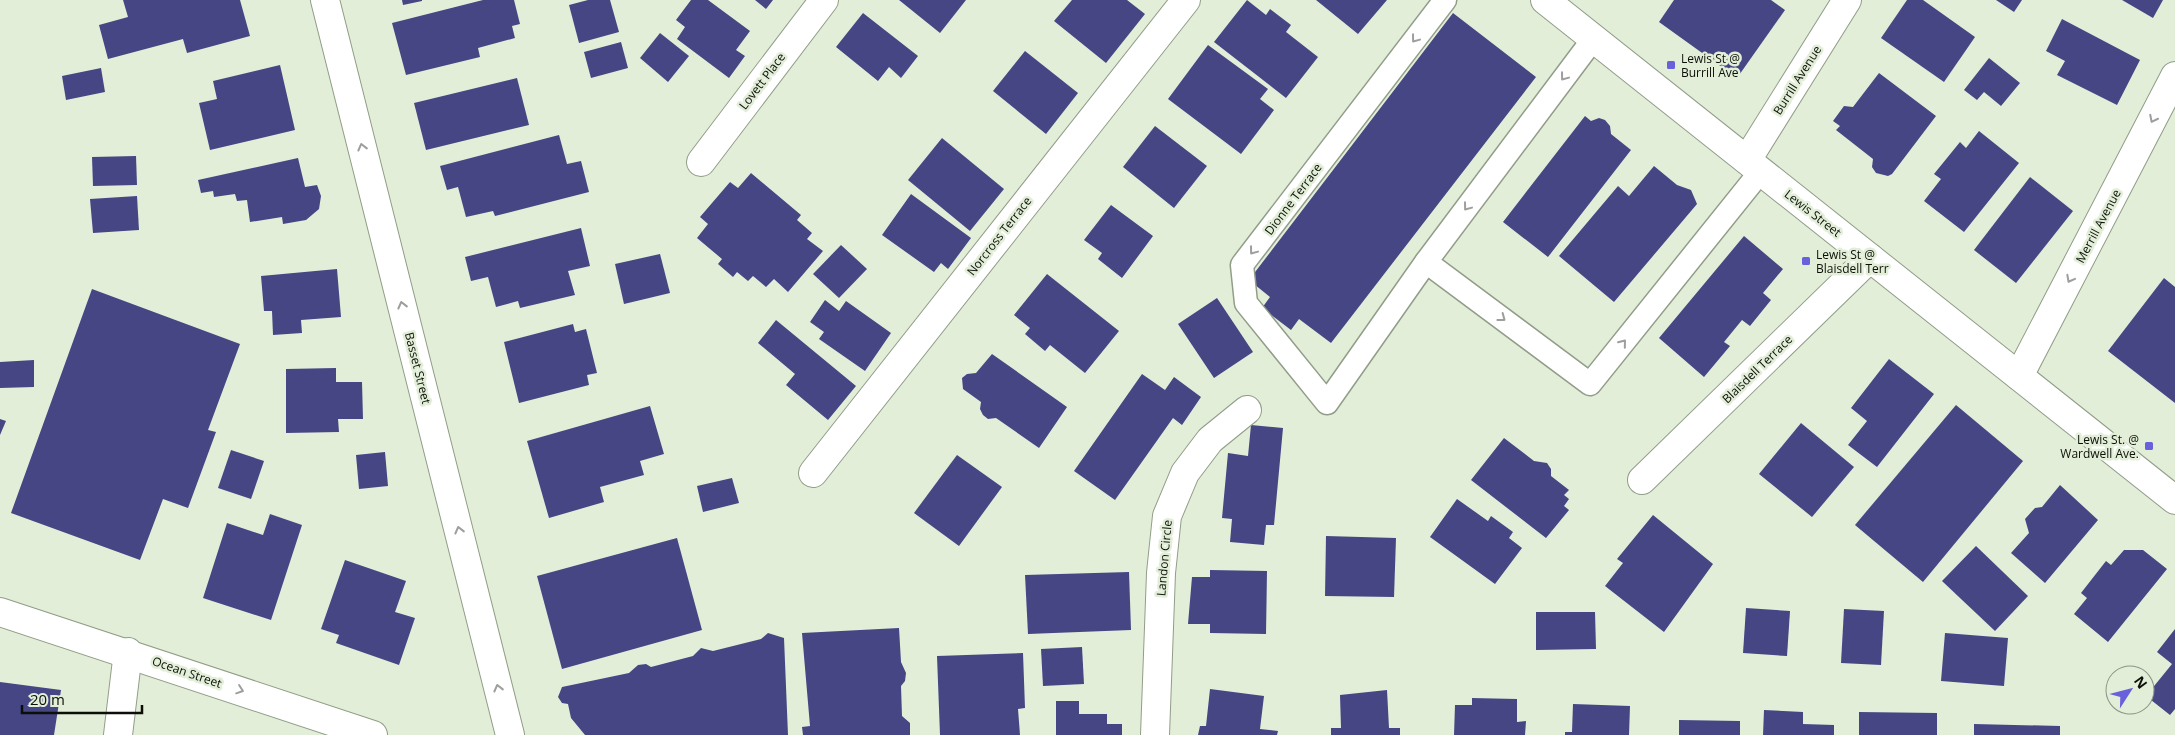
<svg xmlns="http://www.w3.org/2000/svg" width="2175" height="735" viewBox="0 0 2175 735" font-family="'Open Sans',sans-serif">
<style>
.building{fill:#464684}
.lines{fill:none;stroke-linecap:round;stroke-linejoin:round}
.lane-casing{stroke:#919d88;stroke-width:25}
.street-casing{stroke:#919d88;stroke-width:30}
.secondary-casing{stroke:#919d88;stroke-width:30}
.primary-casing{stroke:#919d88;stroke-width:30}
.lane{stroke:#fff;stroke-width:22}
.street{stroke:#fff;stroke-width:28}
.secondary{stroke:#fff;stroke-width:28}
.primary{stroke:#fff;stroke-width:28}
.oneway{stroke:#9e9f9c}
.poi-dot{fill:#6861db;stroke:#e2eed8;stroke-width:2}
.labels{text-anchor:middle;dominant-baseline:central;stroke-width:5;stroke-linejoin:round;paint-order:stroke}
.poi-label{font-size:12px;fill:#0c0f08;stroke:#e2eed8;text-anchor:start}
.street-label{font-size:12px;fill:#0c0f08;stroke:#e2eed8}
</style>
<rect width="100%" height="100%" fill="#e2eed8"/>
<!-- building -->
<g class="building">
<polygon points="123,0 240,0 250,36 187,53 183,39 108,59 99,25 128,17"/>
<polygon points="402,0 422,0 422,1 403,5"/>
<polygon points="483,0 514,0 520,24 512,26 515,38 478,48 480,57 406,75 392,23"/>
<polygon points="588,0 610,0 619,32 579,43 569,5"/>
<polygon points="691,0 708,0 750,31 736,50 745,56 729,78 677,39 685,27 676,20"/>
<polygon points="755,0 773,0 766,9"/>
<polygon points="899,0 966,0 940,33"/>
<polygon points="1072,0 1127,0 1145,14 1106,63 1054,21"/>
<polygon points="1247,0 1266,15 1270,9 1291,25 1286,32 1318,57 1286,98 1214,42"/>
<polygon points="1316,0 1387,0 1358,34"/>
<polygon points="1674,0 1771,0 1785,10 1737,78 1659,22"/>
<polygon points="1907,0 1923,0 1975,37 1944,82 1881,38"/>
<polygon points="1996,0 2022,0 2014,12"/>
<polygon points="2122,0 2163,0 2153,18"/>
<polygon points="863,13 918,56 901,78 889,67 878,81 836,47"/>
<polygon points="1453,13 1536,77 1331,343 1299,319 1291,330 1262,308 1270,297 1249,280"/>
<polygon points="2062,19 2140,60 2117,105 2057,75 2065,61 2046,51"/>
<polygon points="660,33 689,56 668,82 640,58"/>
<polygon points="621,42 628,68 591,78 584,52"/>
<polygon points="1208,45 1268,89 1260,99 1274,110 1241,154 1168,99"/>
<polygon points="1025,51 1078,93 1046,134 993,91"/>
<polygon points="1989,58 2020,83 2001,106 1984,92 1977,100 1964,90"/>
<polygon points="280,65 295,130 210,150 199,103 217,99 213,81"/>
<polygon points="101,68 105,92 66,100 62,76"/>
<polygon points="1879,73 1936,116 1892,174 1888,176 1876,173 1872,167 1873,159 1836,130 1840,126 1833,121 1844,106 1853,107"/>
<polygon points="517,78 529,125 426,150 414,103"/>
<polygon points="1585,116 1591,121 1599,118 1605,120 1610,126 1611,134 1631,150 1548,257 1503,222"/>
<polygon points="1155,126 1207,166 1174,208 1123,167"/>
<polygon points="1979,131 2019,163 1964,232 1924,201 1941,179 1934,174 1960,142 1966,148"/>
<polygon points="559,135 567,164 581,161 589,192 495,216 493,211 466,217 458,187 447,190 440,166"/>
<polygon points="942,138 1004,189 970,231 908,180"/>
<polygon points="136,156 137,185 93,186 92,157"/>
<polygon points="298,158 305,187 317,185 321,196 319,209 306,220 283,224 282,217 250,222 247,200 237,201 235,194 214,197 213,191 201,193 198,180"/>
<polygon points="1654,166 1677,185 1691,190 1697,204 1614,302 1559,256 1618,186 1629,196"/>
<polygon points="751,173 801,215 797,220 812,233 807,239 823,251 788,292 774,279 766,287 753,276 748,281 737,272 733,277 718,264 722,259 697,238 708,224 700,217 730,182 738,188"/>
<polygon points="2030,177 2073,211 2016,283 1974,250"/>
<polygon points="911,194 971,238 948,269 941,263 934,272 882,235"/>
<polygon points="137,196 139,230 93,233 90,199"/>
<polygon points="1111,205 1153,236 1122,278 1098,259 1102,253 1084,240"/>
<polygon points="581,228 590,266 568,271 575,295 520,308 518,301 496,307 488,277 471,281 465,257"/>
<polygon points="1744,236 1783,269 1763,293 1771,300 1750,326 1742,320 1724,342 1730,346 1704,377 1659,338"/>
<polygon points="841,245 867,269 839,298 813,274"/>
<polygon points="660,254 670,293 624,304 615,264"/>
<polygon points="337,269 341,317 301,320 302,333 273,335 272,311 264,311 261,276"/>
<polygon points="1047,274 1119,331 1085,373 1050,345 1045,351 1025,334 1030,328 1014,315"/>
<polygon points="2164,278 2175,287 2175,403 2108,351"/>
<polygon points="92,289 240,344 208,430 216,432 188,508 163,499 140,560 11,513"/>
<polygon points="1217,298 1253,352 1214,378 1178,324"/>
<polygon points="825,300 839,311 846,301 891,333 865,371 819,339 824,332 810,322"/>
<polygon points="776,320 856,386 828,420 786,385 795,374 758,343"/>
<polygon points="573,324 575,332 586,329 597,373 587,375 589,385 519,403 504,342"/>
<polygon points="992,354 1067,407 1039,448 996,418 988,419 983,415 980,409 981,402 963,389 962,378 967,374 976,373"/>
<polygon points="1889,359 1934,394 1877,467 1848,445 1867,421 1851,408"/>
<polygon points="34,360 34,387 0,388 0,362"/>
<polygon points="336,368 336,382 362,382 363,419 338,419 339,432 286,433 286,369"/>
<polygon points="1142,374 1165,390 1174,377 1201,397 1182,425 1173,418 1115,500 1074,471"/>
<polygon points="1956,405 2023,461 1923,582 1855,525"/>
<polygon points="650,406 664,454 640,461 644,475 600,487 604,502 549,518 527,441"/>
<polygon points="0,419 6,421 0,435"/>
<polygon points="1801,423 1854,467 1812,517 1759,474"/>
<polygon points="1251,425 1283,428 1274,525 1266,525 1264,545 1230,542 1232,519 1222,518 1228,453 1248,456"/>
<polygon points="1504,438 1534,461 1547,463 1551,469 1551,476 1569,490 1564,495 1569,499 1564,506 1569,510 1546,538 1471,480"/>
<polygon points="231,450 264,461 251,499 218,488"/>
<polygon points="385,452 388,486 359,489 356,455"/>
<polygon points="957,455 1002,487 959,546 914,513"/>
<polygon points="732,478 739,503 703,512 697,486"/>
<polygon points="2060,485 2098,520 2045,583 2011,553 2029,533 2025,519 2035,508 2042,507"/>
<polygon points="1457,499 1488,521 1491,516 1513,532 1509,538 1522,548 1495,584 1430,537"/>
<polygon points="270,514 302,525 271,620 203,598 227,523 263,535"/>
<polygon points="1653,515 1713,564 1664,632 1605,586 1623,563 1617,559"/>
<polygon points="1326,536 1396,538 1394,597 1325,596"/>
<polygon points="677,538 702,630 562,669 537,576"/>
<polygon points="1976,546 2028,596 1995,631 1942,581"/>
<polygon points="2124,550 2143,550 2167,569 2108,642 2074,614 2087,598 2081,593 2106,561 2111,565"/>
<polygon points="345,560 406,581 395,612 415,618 399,665 336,643 339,635 321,629"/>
<polygon points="1210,570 1267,571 1266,634 1210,633 1210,624 1188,624 1192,577 1210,577"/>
<polygon points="1129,572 1131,630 1028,634 1025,575"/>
<polygon points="1746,608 1790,611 1787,656 1743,653"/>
<polygon points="1844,609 1884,611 1881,665 1841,663"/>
<polygon points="1536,612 1595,612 1596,649 1536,650"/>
<polygon points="899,628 901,662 906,673 905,681 901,686 902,716 910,723 910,735 803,735 802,727 810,726 802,633"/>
<polygon points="2175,629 2175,709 2170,715 2146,696 2172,664 2157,652"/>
<polygon points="768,633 784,638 788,735 585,735 571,718 568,704 562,703 558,697 562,687 629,673 638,665 646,664 651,667 693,656 701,648 713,651 761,639"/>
<polygon points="1945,633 2008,638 2004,686 1941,681"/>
<polygon points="1082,647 1084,684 1043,686 1041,649"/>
<polygon points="1023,653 1025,708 1018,709 1020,735 940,735 937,656"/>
<polygon points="0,682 61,690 54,735 0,735"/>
<polygon points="1210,689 1264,696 1260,729 1278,731 1277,735 1198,735 1200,726 1206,726"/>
<polygon points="1387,690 1389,728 1400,728 1400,735 1331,735 1331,728 1341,728 1340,695"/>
<polygon points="1472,698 1517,699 1517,722 1526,721 1525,735 1454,735 1455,705 1472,705"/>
<polygon points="1056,701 1079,701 1079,714 1107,714 1107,724 1122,724 1122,735 1056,735"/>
<polygon points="1573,704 1630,706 1629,735 1565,735 1565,732 1572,732"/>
<polygon points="1764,710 1803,712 1803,724 1834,725 1834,735 1763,735"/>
<polygon points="1859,712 1937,713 1937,735 1859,735"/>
<polygon points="1679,720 1740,721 1740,735 1679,735"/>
<polygon points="1974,724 2060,726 2060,735 1974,735"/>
</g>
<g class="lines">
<defs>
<g id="lane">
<polyline points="1594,38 1426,262 1590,384 1761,171"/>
<polyline points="1426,262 1327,403 1246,303 1242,265 1445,0"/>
</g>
<g id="street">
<polyline points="325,0 510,735"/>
<polyline points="1747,160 1847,0"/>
<polyline points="701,162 824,0"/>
<polyline points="2019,376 2175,76"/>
<polyline points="813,473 1186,0"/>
<polyline points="1642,480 1870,258"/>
<polyline points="118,735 128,652"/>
<polyline points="1155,735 1161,573 1167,516 1185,473 1210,440 1247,410"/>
</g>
<polyline id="secondary" points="0,612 373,735"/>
<polyline id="primary" points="1545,0 2175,500"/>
</defs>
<!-- lane casing -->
<use href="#lane" class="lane-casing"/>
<!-- street casing -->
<use href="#street" class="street-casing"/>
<!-- secondary casing -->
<use href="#secondary" class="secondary-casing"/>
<!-- primary casing -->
<use href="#primary" class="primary-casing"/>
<!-- lane -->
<use href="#lane" class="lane"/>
<!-- street -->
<use href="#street" class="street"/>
<!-- secondary -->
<use href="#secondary" class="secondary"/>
<!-- primary -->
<use href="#primary" class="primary"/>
</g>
<!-- one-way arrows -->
<defs><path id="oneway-chevron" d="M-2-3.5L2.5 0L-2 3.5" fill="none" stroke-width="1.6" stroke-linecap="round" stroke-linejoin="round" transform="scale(1.25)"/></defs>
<g class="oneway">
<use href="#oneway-chevron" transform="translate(1415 39) rotate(127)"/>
<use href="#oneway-chevron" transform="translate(1564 77) rotate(127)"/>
<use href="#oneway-chevron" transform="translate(2153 119) rotate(117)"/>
<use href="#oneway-chevron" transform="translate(362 147) rotate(-104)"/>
<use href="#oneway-chevron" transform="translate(1467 207) rotate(127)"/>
<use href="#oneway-chevron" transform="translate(1253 251) rotate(127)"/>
<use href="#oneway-chevron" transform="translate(2070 279) rotate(118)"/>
<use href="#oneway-chevron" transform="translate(402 305) rotate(-104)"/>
<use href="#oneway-chevron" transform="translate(1502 318) rotate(37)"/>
<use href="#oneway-chevron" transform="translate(1623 343) rotate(-51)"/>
<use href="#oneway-chevron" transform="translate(459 530) rotate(-104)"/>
<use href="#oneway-chevron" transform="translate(498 688) rotate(-104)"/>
<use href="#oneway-chevron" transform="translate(240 690) rotate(19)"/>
</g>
<!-- markers -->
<g class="poi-dot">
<rect x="1666" y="60" width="10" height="10" rx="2.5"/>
<rect x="1801" y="256" width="10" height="10" rx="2.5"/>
<rect x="2144" y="441" width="10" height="10" rx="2.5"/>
</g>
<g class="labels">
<!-- poi labels -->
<g class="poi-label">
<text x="1681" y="58">Lewis St @<tspan x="1681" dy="14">Burrill Ave</tspan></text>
<text x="1816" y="254">Lewis St @<tspan x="1816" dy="14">Blaisdell Terr</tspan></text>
<text x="2139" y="439" text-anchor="end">Lewis St. @<tspan x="2139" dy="14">Wardwell Ave.</tspan></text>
</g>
<!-- street labels -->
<g class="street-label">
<text transform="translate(1797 80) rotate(-58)">Burrill Avenue</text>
<text transform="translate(762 81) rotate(-53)">Lovett Place</text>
<text transform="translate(1293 199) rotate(-53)">Dionne Terrace</text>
<text transform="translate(1813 213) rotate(38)">Lewis Street</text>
<text transform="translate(2098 226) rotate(-62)">Merrill Avenue</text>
<text transform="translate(999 236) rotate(-52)">Norcross Terrace</text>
<text transform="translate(418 368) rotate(76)">Basset Street</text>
<text transform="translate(1757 369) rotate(-44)">Blaisdell Terrace</text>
<text transform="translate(1164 558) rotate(-85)">Landon Circle</text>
<text transform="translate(187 672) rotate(19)">Ocean Street</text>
</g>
</g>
<!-- north arrow -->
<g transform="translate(2130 690) rotate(54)"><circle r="24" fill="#e2eed8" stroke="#8c9585"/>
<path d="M0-4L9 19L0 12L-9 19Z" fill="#6861db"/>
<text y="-8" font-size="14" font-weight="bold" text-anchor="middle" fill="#0c0f08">N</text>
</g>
<!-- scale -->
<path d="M22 705v8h120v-8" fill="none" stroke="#0c0f08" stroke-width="2.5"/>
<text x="30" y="705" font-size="15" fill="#0c0f08" stroke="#e2eed8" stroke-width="4" paint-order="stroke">20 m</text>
</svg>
